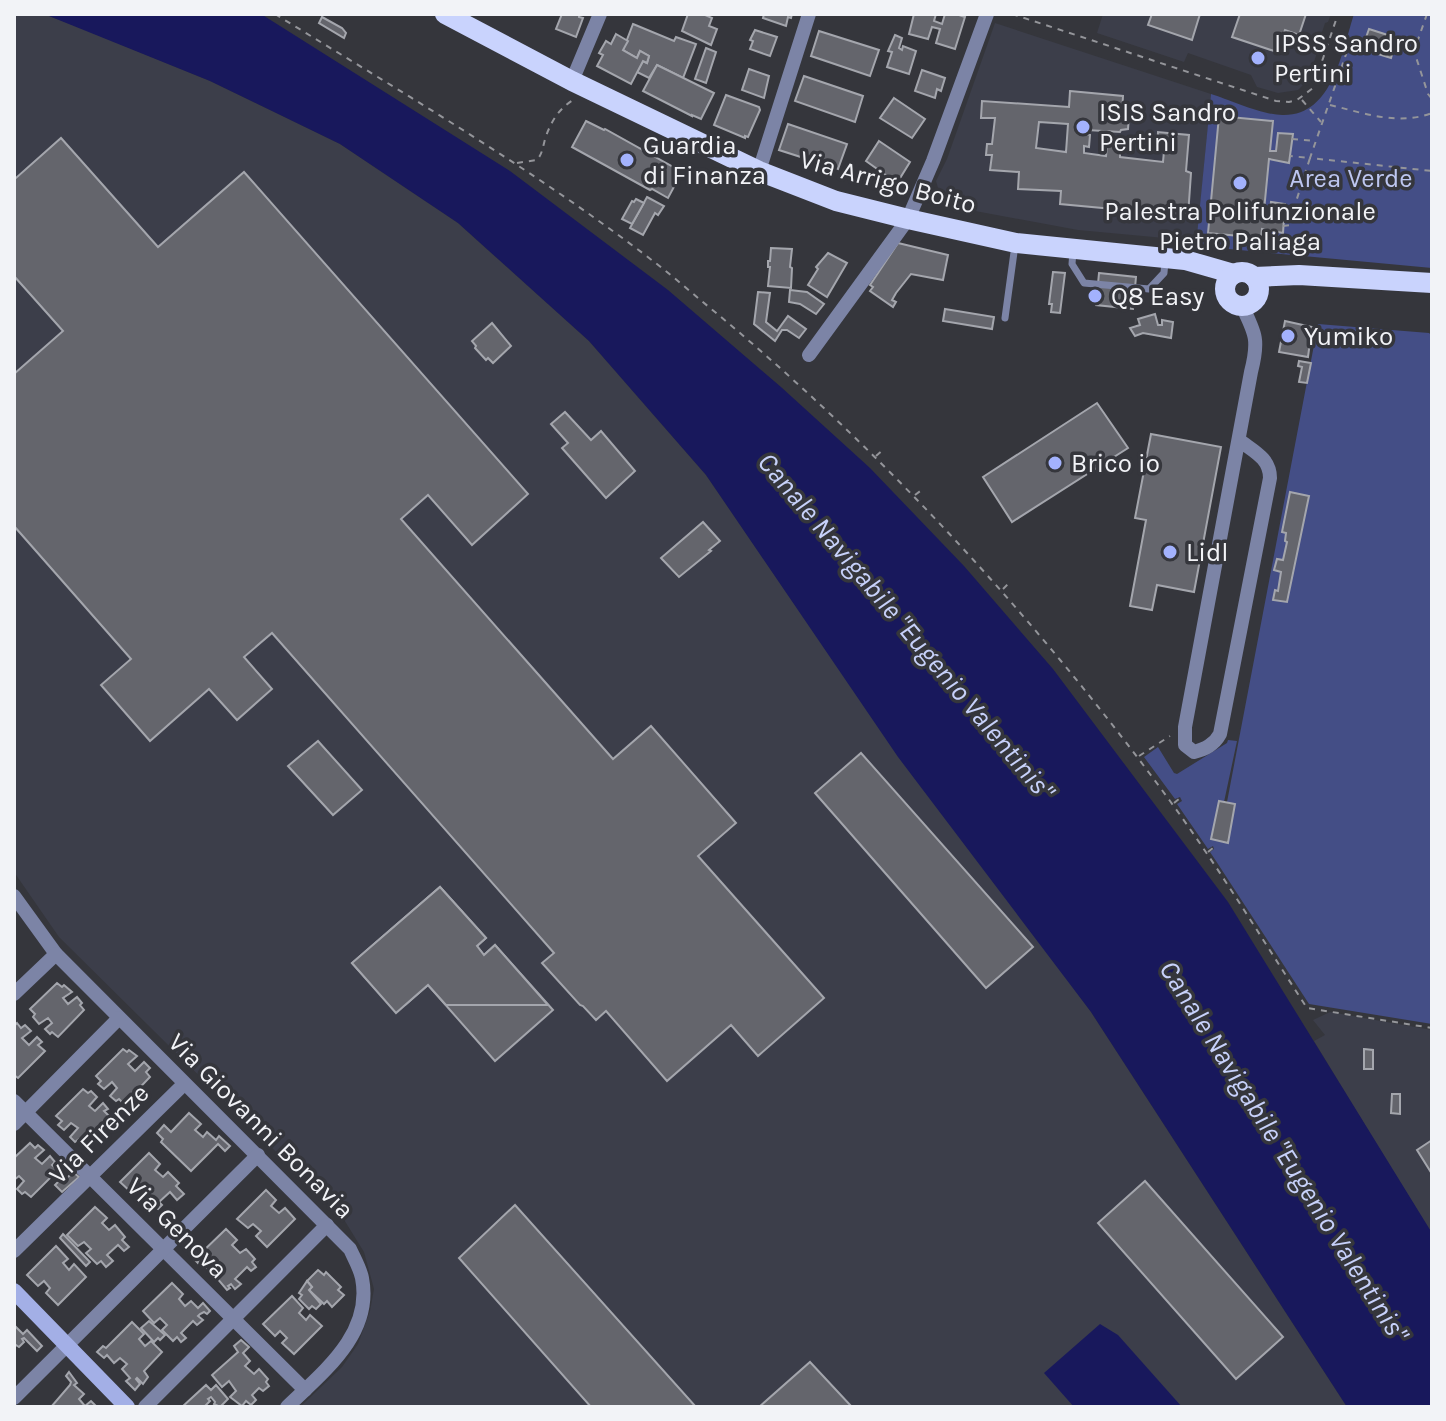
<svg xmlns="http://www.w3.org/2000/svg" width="1446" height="1421" viewBox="0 0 1446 1421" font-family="Karla,sans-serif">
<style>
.built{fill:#3c3e4a}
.green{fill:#444e86}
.water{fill:#18185c}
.building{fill:#64656c;stroke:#a4a6ad;stroke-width:2;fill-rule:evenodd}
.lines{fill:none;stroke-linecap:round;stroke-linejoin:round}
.path{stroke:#94959a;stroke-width:2;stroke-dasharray:6 6;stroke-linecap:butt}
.lane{stroke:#7c84a6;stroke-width:7}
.street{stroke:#7c84a6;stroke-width:14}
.secondary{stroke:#a3afe6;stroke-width:16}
.primary{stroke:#c9d3fd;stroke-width:20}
.poi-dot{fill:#a3b2fd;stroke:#35363c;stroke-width:3}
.labels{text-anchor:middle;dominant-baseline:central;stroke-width:7;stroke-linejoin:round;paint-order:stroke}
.poi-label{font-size:26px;fill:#f2f3f7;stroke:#35363c;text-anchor:start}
.park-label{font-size:26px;fill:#bdc6f0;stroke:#35363c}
.street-label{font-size:26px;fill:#f2f3f7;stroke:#35363c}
.water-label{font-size:28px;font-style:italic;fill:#c7d1fa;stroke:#35363c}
</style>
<rect width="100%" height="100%" fill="#35363c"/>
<!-- built -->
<g class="built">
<polygon points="14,14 44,14 81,28 210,81 340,144 458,223 589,341 706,475 793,602 1091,1012 1347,1407 300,1407 342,1367 358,1344 370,1311 374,1289 364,1252 343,1218 59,937 14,872"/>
<polygon points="1103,14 1331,14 1328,22 1325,23 1319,41 1321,42 1307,81 1298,90 1278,93 1257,87 1251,75 1188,53 1184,62 1097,33"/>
<polygon points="995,23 1211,94 1197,241 1078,230 943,205 936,181 947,159"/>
<polygon points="1330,1012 1432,1030 1432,1235 1314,1041 1325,1035 1313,1020"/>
</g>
<!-- green -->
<g class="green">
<path d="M1354 14H1432V268L1196 246 1211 94C1230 100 1265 116 1284 115 1333 115 1342 51 1354 14Z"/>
<polygon points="1318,324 1429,333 1432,336 1432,1024 1309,1004 1216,861 1210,852 1214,849 1213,846 1208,849 1177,804 1182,801 1180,797 1175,799 1144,757 1158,747 1174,773 1177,774 1227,743 1228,740 1237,741 1224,802 1227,802"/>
</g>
<!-- water -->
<g class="water">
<polygon points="44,14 261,14 510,171 668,290 781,387 870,468 964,566 1053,669 1228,902 1432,1233 1432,1407 1347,1407 1091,1012 898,757 706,475 589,341 458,223 340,144 210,81"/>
<polygon points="1100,1324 1118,1335 1182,1407 1074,1407 1044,1373"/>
</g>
<!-- building -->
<g class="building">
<polygon points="562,14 579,14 579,17 583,18 576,37 556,29"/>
<polygon points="688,14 703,14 712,18 709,26 717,29 711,45 682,31"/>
<polygon points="764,14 792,14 791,18 788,17 786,26 763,18"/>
<polygon points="914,14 936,14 934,21 942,24 945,14 956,14 965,17 955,49 936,43 940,29 932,27 928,39 909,34"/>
<polygon points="1152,14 1200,14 1192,40 1148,25"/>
<polygon points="1240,14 1306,14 1299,35 1285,30 1277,52 1232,37"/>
<polygon points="322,17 342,28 346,33 344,38 319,23"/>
<polygon points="633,24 674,41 676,37 696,44 683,78 657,65 649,78 637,72 643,61 647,63 649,56 640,51 637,58 623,50"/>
<polygon points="1369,29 1397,38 1391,58 1362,49"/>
<polygon points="755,30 777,37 770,56 750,49 753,41 750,40"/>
<polygon points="819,31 879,50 870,76 811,56"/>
<polygon points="616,34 628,41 623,50 637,58 640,51 649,56 647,63 643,61 631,84 597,66 603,55 599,53 606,41 611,44"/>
<polygon points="895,35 902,38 899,48 902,50 903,46 916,51 909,74 887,67 892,52 888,51"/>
<polygon points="706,48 716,52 706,83 695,79"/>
<polygon points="657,65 714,93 701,119 692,115 692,116 643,91"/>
<polygon points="749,69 769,76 764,98 742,90"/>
<polygon points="922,70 945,78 941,91 937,89 935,98 915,91"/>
<polygon points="804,76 863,96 855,122 795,101"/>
<path d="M1070 91 1123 96 1122 114 1129 115 1128 129 1121 130 1120 132 1087 130V134L1090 135 1089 147 1084 146V153L1106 156 1107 145 1120 147V157L1163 162 1164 151H1157L1158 132 1189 135 1186 171 1191 173 1188 216 1060 204 1061 191 1018 189 1019 172 990 170 992 155H986L987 144H992L995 118H981L982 101 1069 107ZM1039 122 1068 124 1066 152 1036 148Z"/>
<polygon points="726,95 759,107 760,110 748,137 745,136 745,138 714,125"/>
<polygon points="894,98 925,119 912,138 880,118"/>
<polygon points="1219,116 1273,121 1270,151 1276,151 1278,133 1293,134 1289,163 1269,159 1263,221 1269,221 1271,202 1285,204 1283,233 1262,229 1261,238 1208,233"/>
<polygon points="586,121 604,130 605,129 682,172 668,198 652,189 650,190 572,147"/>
<polygon points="788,124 847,144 838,169 779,150"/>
<polygon points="61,138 158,247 244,172 528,494 472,545 428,495 401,519 613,759 651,726 736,823 698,856 824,998 758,1056 731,1025 667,1081 606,1011 596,1020 583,1006 580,1005 542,963 554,953 272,633 244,657 272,689 237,720 209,689 150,741 101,685 131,659 14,526 14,374 63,331 14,276 14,176 16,178"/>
<polygon points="879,141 910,162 897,183 866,161"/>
<polygon points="647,197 664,206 658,215 655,213 643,235 630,228"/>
<polygon points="636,199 644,203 632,224 622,219 632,201 634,202"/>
<polygon points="898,243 948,255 943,280 911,274 896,293 892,300 896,302 893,307 870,291 873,287 870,285"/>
<polygon points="771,248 792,249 790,267 792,268 791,288 768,286 770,267 768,267 768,261 770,261"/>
<polygon points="828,253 847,263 827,297 808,285 818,269 816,267"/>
<polygon points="1053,272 1065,273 1060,313 1051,312 1052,304 1049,304"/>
<polygon points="1099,273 1136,277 1133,309 1096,305"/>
<polygon points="790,290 807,292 824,304 816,314 800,304 789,302"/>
<polygon points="758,292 770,293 766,322 777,331 788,316 806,329 799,338 787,330 782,330 775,341 754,324"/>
<polygon points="945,309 994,317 992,329 943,321"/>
<polygon points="1155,314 1158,325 1162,325 1162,320 1173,322 1171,338 1143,333 1135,336 1130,328 1140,325 1138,319"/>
<polygon points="1285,321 1312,327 1308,357 1279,352"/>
<polygon points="492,323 511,346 493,363 488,358 486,360 475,348 476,346 472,341"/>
<polygon points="1299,361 1311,363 1307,383 1299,382 1302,367 1298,366"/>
<polygon points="1097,403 1128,448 1012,522 983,477"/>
<polygon points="565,412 591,440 601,431 635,471 606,498 562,448 568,443 551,424"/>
<polygon points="1151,434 1221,447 1194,592 1157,585 1152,610 1130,606 1146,520 1135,518"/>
<polygon points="1290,492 1309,496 1287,602 1273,600 1275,590 1278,591 1281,572 1274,570 1277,559 1283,560 1287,542 1285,541 1286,533 1282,532"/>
<polygon points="703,522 720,541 709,550 711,551 679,577 661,558"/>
<polygon points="318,741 362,790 333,815 288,766"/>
<polygon points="861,753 1033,947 986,988 815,793"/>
<polygon points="1219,801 1235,804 1228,843 1211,839"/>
<polygon points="440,887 486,938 477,946 484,955 495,945 553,1010 495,1061 428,985 405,1005 390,1005 352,963"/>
<polygon points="440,887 486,938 477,946 484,955 495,945 548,1005 446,1005 428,985 396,1013 352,963"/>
<polygon points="57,983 62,987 64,985 72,992 63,998 68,1004 77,997 82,1003 80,1005 84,1010 58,1037 52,1032 50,1034 45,1029 52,1023 48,1018 39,1024 33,1017 35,1014 30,1009"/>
<polygon points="17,1023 21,1028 25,1025 31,1031 22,1038 29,1045 37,1037 42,1042 38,1045 45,1051 18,1078 14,1075 14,1026"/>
<polygon points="123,1049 127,1052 129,1050 137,1056 128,1064 135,1071 144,1062 150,1068 146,1072 150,1077 124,1104 119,1099 116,1101 110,1096 117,1088 112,1082 104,1089 98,1084 101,1081 96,1076"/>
<polygon points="1364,1049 1373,1050 1373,1069 1364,1069"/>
<polygon points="83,1089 88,1093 91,1091 97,1097 89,1106 95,1111 103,1103 108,1109 104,1111 111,1118 84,1144 79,1139 75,1142 70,1137 78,1128 71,1123 64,1130 58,1125 62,1121 56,1116"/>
<polygon points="1392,1094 1400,1094 1400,1114 1391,1113"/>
<polygon points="189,1113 201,1124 195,1130 203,1137 207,1132 216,1140 219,1136 230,1146 225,1151 218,1144 191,1171 161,1142 163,1139 157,1133 164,1125 171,1132"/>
<polygon points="1432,1140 1432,1174 1417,1150"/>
<polygon points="30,1143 35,1148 38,1145 44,1150 35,1158 42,1164 50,1156 55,1162 52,1165 58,1170 31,1197 25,1192 22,1194 17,1189 24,1181 19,1176 14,1180 14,1158"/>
<polygon points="149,1153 160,1164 155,1170 163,1177 168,1172 179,1183 176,1186 184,1194 177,1200 170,1192 159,1202 162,1205 158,1209 155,1207 150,1211 139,1201 144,1195 137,1188 132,1193 120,1182"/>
<polygon points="301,1164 316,1180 311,1185 295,1170"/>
<polygon points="73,1172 79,1177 62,1192 55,1185 61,1179 64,1181"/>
<polygon points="1145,1181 1283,1337 1236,1379 1098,1223"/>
<polygon points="266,1190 276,1200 271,1206 279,1213 285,1208 295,1219 267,1247 256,1236 261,1231 253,1224 248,1228 237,1219"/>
<polygon points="515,1205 696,1407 591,1407 459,1258"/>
<polygon points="95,1207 107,1218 102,1223 109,1230 115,1225 125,1237 122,1240 129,1247 124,1251 118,1245 107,1255 113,1261 106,1267 101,1261 97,1264 86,1253 91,1249 84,1242 78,1246 67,1235"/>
<polygon points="226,1229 237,1240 232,1245 240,1253 246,1249 255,1259 252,1262 256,1267 251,1271 247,1267 235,1279 241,1284 235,1289 231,1284 228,1286 230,1288 227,1290 216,1277 221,1271 213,1264 208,1269 200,1261 198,1263 192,1257 196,1253 198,1256"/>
<polygon points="63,1234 90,1262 86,1266 60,1238"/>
<polygon points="56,1246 68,1259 63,1263 69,1270 74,1264 86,1277 58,1305 46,1293 50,1288 44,1281 38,1286 27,1275"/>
<polygon points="318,1270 324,1275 326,1272 341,1287 338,1290 344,1295 332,1307 327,1301 324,1304 309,1290 312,1287 307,1281"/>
<polygon points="307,1281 312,1287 309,1290 321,1304 316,1309 312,1306 309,1309 299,1299 302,1295 299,1293"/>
<polygon points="172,1283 183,1294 179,1299 185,1306 191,1301 198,1308 203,1303 210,1311 207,1314 204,1312 200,1314 198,1316 203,1320 197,1325 193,1321 181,1333 186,1338 181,1342 177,1337 173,1341 162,1330 167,1325 160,1318 154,1323 143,1311"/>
<polygon points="292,1296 303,1308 299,1313 306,1320 310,1315 322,1326 294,1354 282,1343 287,1338 280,1331 275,1336 263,1324"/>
<polygon points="149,1321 165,1335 160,1340 158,1338 154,1342 141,1328"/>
<polygon points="132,1322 144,1334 139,1339 145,1346 151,1341 162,1352 144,1371 148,1377 143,1384 137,1378 136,1379 140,1384 135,1390 126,1381 130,1378 122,1369 127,1364 120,1358 114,1363 107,1355 104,1358 97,1352 103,1346 106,1348"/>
<polygon points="14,1325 23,1334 27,1330 42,1346 37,1351 24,1338 22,1339 24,1342 19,1347 16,1345 14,1347"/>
<polygon points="241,1340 249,1347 243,1353 250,1361 245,1366 254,1374 259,1369 268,1379 266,1382 269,1386 263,1391 259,1388 252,1395 256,1400 251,1405 246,1401 242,1406 230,1397 236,1391 229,1381 222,1387 212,1375 238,1352 234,1346"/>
<polygon points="810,1362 852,1407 759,1407"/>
<polygon points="69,1372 77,1383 74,1385 84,1394 79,1399 85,1406 91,1401 97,1407 51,1407 70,1385 71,1382 66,1376"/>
<polygon points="206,1385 211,1390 216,1385 228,1399 220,1407 214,1404 215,1402 211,1397 208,1399 210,1401 205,1406 206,1407 182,1407"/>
</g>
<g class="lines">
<!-- path -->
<g class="path">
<path d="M275 14C403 93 533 169 653 261 674 277 694 295 715 312 887 455 1038 621 1170 801 1219 868 1262 939 1307 1008L1432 1028"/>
<polyline points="1012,14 1276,101 1289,102 1297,100 1313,88 1338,14"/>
<polyline points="1427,14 1414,51 1428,94 1432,99"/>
<polyline points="1351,40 1310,158 1432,171"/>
<polyline points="1302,100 1321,122"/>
<path d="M1330 105C1364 113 1398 126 1432 113"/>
<polyline points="1292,139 1315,141"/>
<path d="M517 163 537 160C543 153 543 145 546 136 552 120 559 109 573 100"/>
<polyline points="1283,226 1292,225 1294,208 1310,158 1290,156"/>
<polyline points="876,456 883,450"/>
<polyline points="915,495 923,489"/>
<polyline points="1003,589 1008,584"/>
<polyline points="1139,756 1170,736"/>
<polyline points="1174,803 1180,798"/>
<polyline points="1208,852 1214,847"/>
</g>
<!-- lane -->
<g class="lane">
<polyline points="1073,251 1072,264 1084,283 1149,289 1164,273 1165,261"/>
<polyline points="1005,318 1015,245"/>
</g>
<!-- street -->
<g class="street">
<polyline points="572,81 600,14"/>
<polyline points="759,171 809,14"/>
<polyline points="809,355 908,219 933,161 987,14"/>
<path d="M1239 440C1253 451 1270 458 1270 478L1220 734C1214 745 1205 749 1194 752L1185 745V727L1251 372C1259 341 1256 334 1242 306"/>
<path d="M14 896 56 954 350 1249C354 1258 360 1268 362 1278 373 1334 323 1372 287 1407"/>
<polyline points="14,994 56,954"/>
<polyline points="14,1101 305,1390"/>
<polyline points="14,1124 119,1018"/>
<polyline points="14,1251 184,1084"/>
<polyline points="14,1398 258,1155"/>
<polyline points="145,1407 327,1225"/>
</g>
<!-- secondary -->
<polyline class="secondary" points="14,1291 127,1407"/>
<!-- primary -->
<g class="primary">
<polyline points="445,14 572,81 759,171 836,201 908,219 1016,243 1185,260 1234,274"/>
<circle cx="1242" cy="289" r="17"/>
<polyline points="1254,277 1299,275 1432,283"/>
</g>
</g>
<!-- markers -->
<g class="poi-dot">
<circle cx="1258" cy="58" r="8"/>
<circle cx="1083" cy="127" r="8"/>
<circle cx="627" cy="160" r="8"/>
<circle cx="1240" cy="183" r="8"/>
<circle cx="1095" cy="296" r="8"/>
<circle cx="1288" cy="336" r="8"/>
<circle cx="1055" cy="463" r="8"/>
<circle cx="1170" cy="552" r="8"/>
</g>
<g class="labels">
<!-- poi labels -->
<g class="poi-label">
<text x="1274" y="43">IPSS Sandro<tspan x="1274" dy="30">Pertini</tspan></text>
<text x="1099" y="112">ISIS Sandro<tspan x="1099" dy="30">Pertini</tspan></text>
<text x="643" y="145">Guardia<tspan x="643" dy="30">di Finanza</tspan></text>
<text x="1240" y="211" text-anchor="middle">Palestra Polifunzionale<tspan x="1240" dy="30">Pietro Paliaga</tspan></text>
<text x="1111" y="296">Q8 Easy</text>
<text x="1304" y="336">Yumiko</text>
<text x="1071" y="463">Brico io</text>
<text x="1186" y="552">Lidl</text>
</g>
<!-- park labels -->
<g class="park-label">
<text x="1351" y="178">Area Verde</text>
</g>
<!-- street labels -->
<g class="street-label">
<text transform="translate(888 182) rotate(15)">Via Arrigo Boito</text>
<text transform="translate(261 1126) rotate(45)">Via Giovanni Bonavia</text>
<text transform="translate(99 1134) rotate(-45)">Via Firenze</text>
<text transform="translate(177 1228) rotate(45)">Via Genova</text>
</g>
<!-- water labels -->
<g class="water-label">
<text transform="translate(906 626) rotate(50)">Canale Navigabile "Eugenio Valentinis"</text>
<text transform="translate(1284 1151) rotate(58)">Canale Navigabile "Eugenio Valentinis"</text>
</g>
</g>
<!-- border -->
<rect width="1446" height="1421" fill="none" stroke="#f2f3f7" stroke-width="32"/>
</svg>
